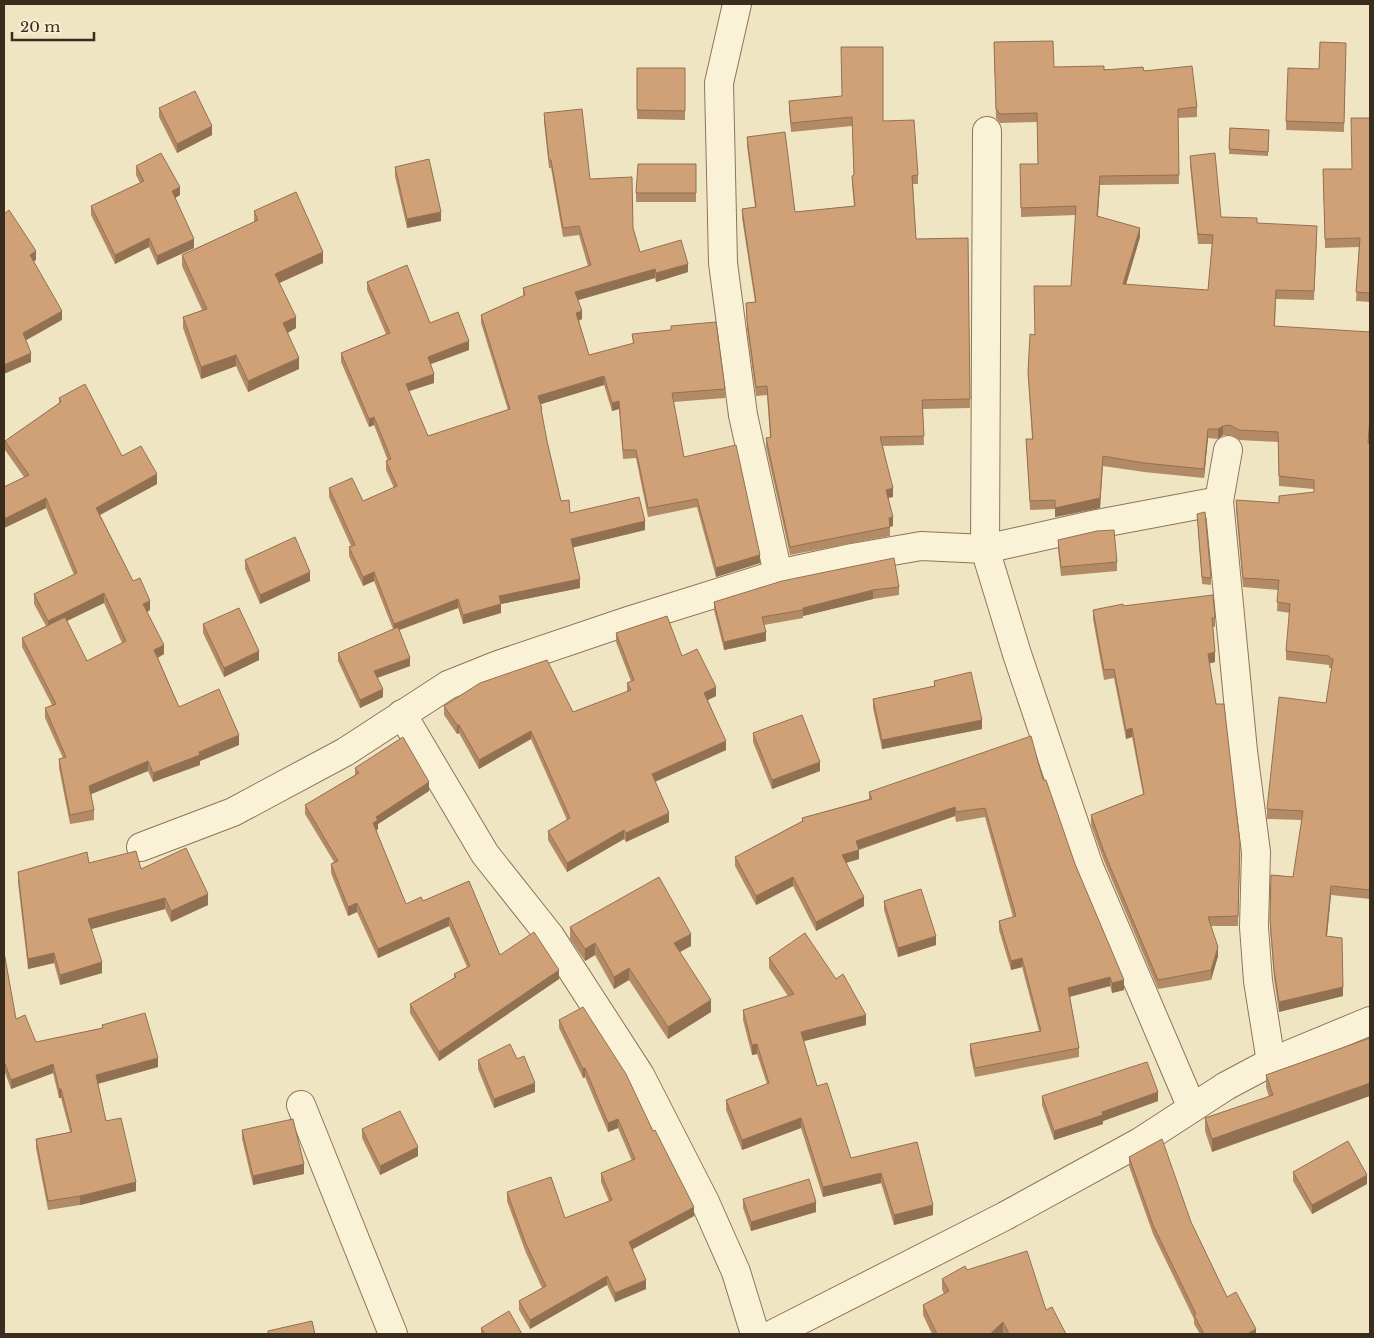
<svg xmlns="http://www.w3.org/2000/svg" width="1374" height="1338" viewBox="0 0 1374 1338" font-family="'Libre Baskerville',serif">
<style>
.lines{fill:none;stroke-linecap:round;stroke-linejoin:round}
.minor-casing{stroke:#8c7659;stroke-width:30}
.minor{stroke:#faf2d7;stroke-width:28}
.wall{fill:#b38a66;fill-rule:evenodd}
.shaded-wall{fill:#927153}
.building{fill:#d0a177;stroke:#927153}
</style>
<rect width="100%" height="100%" fill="#f0e5c3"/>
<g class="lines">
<defs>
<g id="minor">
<polyline points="737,4 719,83 723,263 743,415 778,574"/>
<polyline points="987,131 985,549 1017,654 1089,867 1192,1108"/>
<polyline points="1228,450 1219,501 1243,751 1256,852 1254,927 1258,981 1271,1062"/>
<polyline points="402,714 485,854 550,936 640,1075 705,1202 736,1272 755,1334"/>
<polyline points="141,847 233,812 345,752 448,685 498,665 631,620 778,574 852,558 921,546 985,549 1097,524 1219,501"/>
<polyline points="301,1105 393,1334"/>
<polyline points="773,1334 1005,1216 1140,1142 1226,1086 1271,1062 1370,1021"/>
</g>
</defs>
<!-- minor casing -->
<use href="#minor" class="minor-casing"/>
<!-- minor -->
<use href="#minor" class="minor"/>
</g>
<!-- wall -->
<g class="wall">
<polygon points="994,42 1054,67 1144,71 1197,107 1197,117 1178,118 1179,184 1100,185 1098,216 1140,237 1126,285 1208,290 1212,244 1198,244 1190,165 1190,156 1221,217 1257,223 1317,235 1314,300 1276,299 1275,326 1369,443 1370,443 1370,899 1331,895 1327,936 1343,996 1279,1012 1274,979 1270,928 1271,875 1293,877 1302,820 1267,819 1267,809 1326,703 1332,668 1329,668 1329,665 1286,660 1286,651 1290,613 1277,611 1278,590 1243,587 1236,510 1236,500 1279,503 1314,492 1314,489 1279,486 1278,442 1239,440 1230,435 1223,435 1218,439 1208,438 1204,478 1144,472 1103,466 1100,508 1055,517 1055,509 1030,510 1026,439 1032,439 1028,373 1035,335 1071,286 1076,215 1021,217 1020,164 1038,164 1037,122 1000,123 996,118"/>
<polygon points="1346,43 1344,132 1286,130 1286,121 1319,69"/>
<polygon points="637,68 685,68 685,120 637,119"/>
<polygon points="789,101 883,121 918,175 918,184 913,184 916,239 968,238 970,408 923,409 924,445 883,446 893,497 888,498 893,526 890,527 890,536 790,555 766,447 766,438 770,437 767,395 756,396 747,329 746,303 755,302 742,218 742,209 755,207 747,146 747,137 795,212 854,206 852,184 852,176 854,175 852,126 791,132 789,110"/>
<polygon points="159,108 212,135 177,153 159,117"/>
<polygon points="544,113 590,179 633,228 640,252 688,272 656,282 655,278 578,300 582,319 579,321 589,355 633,344 632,334 725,389 725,398 673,402 684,457 760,563 716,577 697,507 648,517 636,458 623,459 619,409 612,411 604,385 541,404 542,418 547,441 561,501 570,513 645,530 573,547 580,588 501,604 501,613 463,624 458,608 399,630 410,666 377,678 383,697 360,708 338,661 338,653 393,629 374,581 363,586 349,556 349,547 351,546 329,497 329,488 363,501 394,488 386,470 386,461 388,461 374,425 369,427 341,362 341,353 386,334 367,290 367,282 469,350 431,364 434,383 409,391 428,436 508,410 481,323 481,315 523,296 523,288 588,266 579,235 563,237 551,168 549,168 544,122"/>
<polygon points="1370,118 1370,302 1356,301 1359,247 1325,248 1323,169 1352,169"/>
<polygon points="1230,128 1269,130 1268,156 1229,154"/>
<polygon points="696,164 696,202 636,202 636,193"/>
<polygon points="136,166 180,195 175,198 194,248 157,265 149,247 115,264 91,215 91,206 140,183 136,175"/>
<polygon points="395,167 441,221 407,228 395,176"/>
<polygon points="254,211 323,263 279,283 296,328 288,333 299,369 248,392 236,366 201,379 183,328 183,317 202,310 182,266 182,255 254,222"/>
<path d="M59 398 122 456 157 484 100 515 133 581 150 610 147 612 164 654 158 658 179 707 239 745 200 761V765L153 782 148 771 91 794 94 810V820L70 824 59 768V759L63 758 45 718V708L52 705 22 647V638L46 626 34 604V594L74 575 46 508 4 528V487L24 477 5 450V441L59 403ZM104 603 122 643 87 661 67 621Z"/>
<polygon points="1197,514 1211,578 1211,585 1202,584"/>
<polygon points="1058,540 1117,562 1117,571 1061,576 1058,549"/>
<polygon points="245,560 310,581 260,604 245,569"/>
<polygon points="899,587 899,595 873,599 803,616 803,618 764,625 766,641 724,650 714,610 714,602"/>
<polygon points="1123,606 1215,618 1215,627 1213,627 1215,662 1209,663 1240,853 1238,926 1211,926 1218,956 1211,980 1158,989 1104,861 1091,825 1091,815 1143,794 1132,737 1126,739 1114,678 1104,680 1093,619 1093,610"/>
<polygon points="203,624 259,660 224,677 203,633"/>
<polygon points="616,633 682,656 716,696 708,700 726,750 655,782 669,822 626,842 624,839 567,872 548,840 548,831 567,820 531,739 479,769 459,733 457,734 444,715 444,706 573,712 627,692 627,683 631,681 616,642"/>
<polygon points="934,681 982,729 882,749 873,708 873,699 934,686"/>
<polygon points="753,733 820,771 772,789 753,742"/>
<polygon points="355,768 429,791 378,824 378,829 376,831 406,904 423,901 469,881 500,955 559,979 439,1061 410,1013 410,1004 454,978 454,974 467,967 449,926 378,958 357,912 348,916 331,873 331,864 334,862 305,814 305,805 355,775"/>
<polygon points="1043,780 1075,864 1124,990 1112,993 1110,986 1070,997 1079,1048 1079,1057 975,1077 970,1053 970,1044 1039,1031 1022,967 1011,970 999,930 999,921 1013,917 985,817 956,822 955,816 859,850 859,859 846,863 864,906 816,931 793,886 756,905 735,866 735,857 802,821 802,818 869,799 869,792"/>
<polygon points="89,863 141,869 208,905 171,922 165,909 91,929 102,973 60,985 54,963 28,969 18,883 18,872"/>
<polygon points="884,901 936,945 898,957 884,910"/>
<polygon points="570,927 691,946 680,952 711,1012 668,1039 629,980 614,989 595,955 585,961 570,939"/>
<polygon points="4,952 16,1019 36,1042 102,1028 102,1025 158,1067 98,1084 106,1121 136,1191 80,1205 48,1210 36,1148 36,1139 70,1132 61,1098 59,1098 53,1073 11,1089 4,1070"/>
<polygon points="769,958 866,1025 803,1041 817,1086 851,1158 917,1142 933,1215 894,1225 881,1183 823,1197 801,1128 742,1150 726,1110 726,1100 767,1084 757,1054 752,1055 743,1020 743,1010 788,996 769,968"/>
<polygon points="559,1020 694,1216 633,1249 646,1289 615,1302 607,1285 530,1329 519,1310 519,1301 542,1288 526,1253 507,1201 507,1192 565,1218 609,1201 601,1182 601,1173 632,1161 618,1128 608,1132 585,1077 583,1078 559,1028"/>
<polygon points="1370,1038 1212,1152 1205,1131 1205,1118 1269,1097 1266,1087 1266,1075"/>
<polygon points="478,1060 535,1092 494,1108 478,1069"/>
<polygon points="1042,1096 1158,1101 1103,1121 1103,1124 1054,1140 1042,1105"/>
<polygon points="362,1129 418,1156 380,1175 362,1138"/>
<polygon points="242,1130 304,1174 253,1185 242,1139"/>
<polygon points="1129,1157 1191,1222 1227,1297 1256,1334 1200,1334 1194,1324 1194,1319 1153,1234 1129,1166"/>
<polygon points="1293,1172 1367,1184 1312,1214 1293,1181"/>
<polygon points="743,1199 816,1212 751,1231 743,1208"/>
<polygon points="967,1270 1046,1310 1066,1334 1004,1334 1003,1333 1002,1334 932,1334 923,1315 923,1305 944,1294 942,1289 942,1279"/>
<polygon points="481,1328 522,1334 481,1334"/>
</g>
<!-- shaded-wall -->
<g class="shaded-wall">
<polygon points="212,126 212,135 177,153 177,144"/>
<polygon points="1100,176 1100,185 1097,225 1097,216"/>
<polygon points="180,187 180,195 172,200 172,191"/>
<polygon points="441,212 441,221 407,228 407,219"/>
<polygon points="1140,228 1140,237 1123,294 1123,284"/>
<polygon points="149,238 149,247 115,264 115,255"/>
<polygon points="194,239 194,248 157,265 157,256"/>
<polygon points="36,251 36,260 30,264 30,255"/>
<polygon points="323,252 323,263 275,285 275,274"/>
<polygon points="688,264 688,272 656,282 656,273"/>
<polygon points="655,269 655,278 575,301 575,292"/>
<polygon points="62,311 62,320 23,342 23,333"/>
<polygon points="582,311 582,319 576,321 576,313"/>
<polygon points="296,317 296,328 283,335 283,323"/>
<polygon points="469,341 469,350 428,365 428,357"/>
<polygon points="31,353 31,362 4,374 4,365"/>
<polygon points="236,355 236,366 201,379 201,367"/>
<polygon points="299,358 299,369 248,392 248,381"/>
<polygon points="434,374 434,383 406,392 406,384"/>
<polygon points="604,376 604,385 538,405 538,396"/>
<polygon points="619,401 619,409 612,411 612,403"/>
<polygon points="374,417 374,425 369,427 369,419"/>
<polygon points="1370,417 1370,426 1368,452 1368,443"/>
<polygon points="1223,426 1223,435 1218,439 1218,429"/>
<polygon points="1208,429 1208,438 1204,478 1204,469"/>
<polygon points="1103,456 1100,508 1055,517 1055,508"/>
<polygon points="157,474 157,484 96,517 96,508"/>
<polygon points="893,488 893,497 886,498 886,490"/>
<polygon points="46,498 46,508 4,528 4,519"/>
<polygon points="893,517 893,526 889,527 889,518"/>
<polygon points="645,521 645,530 571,548 571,539"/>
<polygon points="760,555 760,563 716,577 716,568"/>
<polygon points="310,572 310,581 260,604 260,595"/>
<polygon points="374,572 374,581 363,586 363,577"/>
<polygon points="580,579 580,588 501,604 501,613 463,624 463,615 499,596"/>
<polygon points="873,590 873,599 803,616 803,608"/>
<polygon points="104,593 104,603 48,630 48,621"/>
<polygon points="458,599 458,608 394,632 394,624"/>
<polygon points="150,601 150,610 143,614 143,604"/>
<polygon points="766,632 766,641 724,650 724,642"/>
<polygon points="164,645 164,654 154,659 154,650"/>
<polygon points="259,651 259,660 224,677 224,668"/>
<polygon points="1215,652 1215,662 1208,664 1208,654"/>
<polygon points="410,658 410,666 374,679 374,671"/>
<polygon points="716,687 716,696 704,702 704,693"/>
<polygon points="383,689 383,697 360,708 360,700"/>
<polygon points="982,720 982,729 882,749 882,740"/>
<polygon points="457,725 459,725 459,733 457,734"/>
<polygon points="1132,728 1132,737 1126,739 1126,730"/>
<polygon points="531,731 531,739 479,769 479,760"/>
<polygon points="239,735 239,745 200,761 200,765 153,782 153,773"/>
<polygon points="726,741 726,750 652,783 652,774"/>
<polygon points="148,761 148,771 89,795 89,786"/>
<polygon points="820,762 820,771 772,789 772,780"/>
<polygon points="429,782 429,791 378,824 378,829 373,832 373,823 376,817"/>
<polygon points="955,807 955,816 856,850 856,841"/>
<polygon points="669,813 669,822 626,842 626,833"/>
<polygon points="624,830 624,839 567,872 567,863"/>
<polygon points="859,850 859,859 842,864 842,855"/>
<polygon points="793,877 793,886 756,905 756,896"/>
<polygon points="1331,886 1331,895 1326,945 1326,936"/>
<polygon points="208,894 208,905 171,922 171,911"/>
<polygon points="864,897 864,906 816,931 816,922"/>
<polygon points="165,898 165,909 88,930 88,919"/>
<polygon points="357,903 357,912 348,916 348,907"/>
<polygon points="449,917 449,926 378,958 378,949"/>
<polygon points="691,934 691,946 674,955 674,943"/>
<polygon points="936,936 936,945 898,957 898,948"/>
<polygon points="595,943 595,955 585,961 585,949"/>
<polygon points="1218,947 1218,956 1211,980 1211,970"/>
<polygon points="54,953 54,963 28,969 28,959"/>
<polygon points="1022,958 1022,967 1011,970 1011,961"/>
<polygon points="102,962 102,973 60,985 60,975"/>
<polygon points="629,968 629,980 614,989 614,977"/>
<polygon points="559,970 559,979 439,1061 439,1052"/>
<polygon points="1110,977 1110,986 1068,997 1068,988"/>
<polygon points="1124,980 1124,990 1112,993 1112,983"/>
<polygon points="1343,987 1343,996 1279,1012 1279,1002"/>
<polygon points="711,1000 711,1012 668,1039 668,1027"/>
<polygon points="866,1015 866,1025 801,1042 801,1032"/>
<polygon points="757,1044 757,1054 752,1055 752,1045"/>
<polygon points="158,1058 158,1067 96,1084 96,1075"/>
<polygon points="53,1064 53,1073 11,1089 11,1080"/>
<polygon points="585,1068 585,1077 583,1078 583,1069"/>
<polygon points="535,1083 535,1092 494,1108 494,1099"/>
<polygon points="1370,1083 1370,1096 1212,1152 1212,1139"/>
<rect x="59" y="1089" width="2" height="9"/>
<polygon points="1158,1092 1158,1101 1103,1121 1103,1124 1054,1140 1054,1131 1102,1112"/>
<polygon points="801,1118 801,1128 742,1150 742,1140"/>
<polygon points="618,1119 618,1128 608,1132 608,1123"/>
<polygon points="418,1147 418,1156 380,1175 380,1166"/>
<polygon points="304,1164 304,1174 253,1185 253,1176"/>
<polygon points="881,1173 881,1183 823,1197 823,1187"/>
<polygon points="1367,1175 1367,1184 1312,1214 1312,1205"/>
<polygon points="136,1182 136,1191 80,1205 80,1196"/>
<polygon points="816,1202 816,1212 751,1231 751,1222"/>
<polygon points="933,1205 933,1215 894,1225 894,1215"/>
<polygon points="694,1207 694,1216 629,1251 629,1242"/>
<polygon points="607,1276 607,1285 530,1329 530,1320"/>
<polygon points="646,1280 646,1289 615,1302 615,1293"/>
<polygon points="1003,1322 1003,1333 1002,1334 990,1334"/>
<polygon points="1256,1329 1256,1334 1247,1334"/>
</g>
<!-- building -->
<g class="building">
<polygon points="1053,41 1054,67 1104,66 1104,70 1143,67 1144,71 1192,66 1197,107 1178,109 1179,175 1100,176 1097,216 1140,228 1123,284 1208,290 1213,235 1198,234 1190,156 1215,153 1221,217 1257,218 1257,223 1317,226 1314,291 1276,290 1274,326 1370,332 1370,417 1368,443 1370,443 1370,890 1331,886 1326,936 1342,938 1343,987 1279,1002 1274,970 1270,919 1271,875 1293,877 1303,811 1267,809 1279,697 1326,703 1333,659 1329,658 1329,656 1286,651 1290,604 1277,602 1279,580 1243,578 1236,500 1279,503 1279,496 1314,492 1314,480 1279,476 1278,432 1239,430 1230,425 1223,426 1218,429 1208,429 1204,469 1144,463 1103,456 1100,498 1055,508 1055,500 1030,501 1026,439 1033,439 1028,373 1030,334 1035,335 1034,286 1071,286 1076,206 1021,208 1020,164 1038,164 1037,113 1000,114 996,109 994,42"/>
<polygon points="1320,42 1346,43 1344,123 1286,121 1288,68 1319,69"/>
<polygon points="841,47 883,47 883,121 914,120 918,175 912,176 916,239 968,238 970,399 922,400 924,436 880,437 893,488 886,490 893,517 889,518 890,527 790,547 766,438 771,437 767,386 756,387 747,320 746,303 756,302 742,209 756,207 747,137 785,132 795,212 855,206 852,176 854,175 852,117 791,123 789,101 842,96"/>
<polygon points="637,68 685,68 685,111 637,110"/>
<polygon points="195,91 212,126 177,144 159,108"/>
<polygon points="582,109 590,179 632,177 633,228 640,252 681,240 688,264 656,273 655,269 575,292 582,311 576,313 589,355 634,343 632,334 671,330 671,326 716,322 725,389 672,393 684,457 736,445 760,555 716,568 697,499 648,508 636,450 623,450 619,401 612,403 604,376 538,396 542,409 541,409 547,441 561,501 569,500 570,513 639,497 645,521 571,539 580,579 499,596 501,604 463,615 458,599 394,624 374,572 363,577 349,547 355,545 329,488 352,478 363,501 397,486 386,461 391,459 374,417 369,419 341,353 390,333 367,282 407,265 430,323 458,312 469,341 428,357 434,374 406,384 428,436 510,409 481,315 525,295 523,288 591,265 579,226 563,228 551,160 549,160 544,113"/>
<polygon points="1351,118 1370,118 1370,293 1356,292 1360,238 1325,239 1323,169 1352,169"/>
<polygon points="1230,128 1269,130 1268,152 1229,149"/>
<polygon points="161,153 180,187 172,191 194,239 157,256 149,238 115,255 91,206 144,181 136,166"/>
<polygon points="429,159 441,212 407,219 395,167"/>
<polygon points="638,164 696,164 696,193 636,193"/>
<polygon points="296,192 323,252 275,274 296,317 283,323 299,358 248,381 236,355 201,367 183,317 207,309 182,255 258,220 254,211"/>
<polygon points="9,210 36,251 30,255 62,311 23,333 31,353 4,365 4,214"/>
<polygon points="85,384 122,456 141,446 157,474 96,508 133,581 140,578 150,601 143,604 164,645 154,650 179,707 219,689 239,735 199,752 200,755 153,773 148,761 89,786 94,810 70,815 59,759 66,757 45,708 56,704 22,638 65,617 87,661 126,641 104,593 48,621 34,594 77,573 46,498 4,519 4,487 29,475 5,441 61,402 59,398"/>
<polygon points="1205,512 1211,578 1202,577 1197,514"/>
<polygon points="1114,530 1117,562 1061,567 1058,540 1097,531"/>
<polygon points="295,537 310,572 260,595 245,560"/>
<polygon points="894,558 899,587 873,590 803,608 803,610 762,617 766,632 724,642 714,602 782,581"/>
<polygon points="1213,595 1215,618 1212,618 1215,652 1208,654 1216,704 1224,704 1240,843 1238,916 1208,917 1218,947 1211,970 1158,980 1104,852 1091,815 1144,794 1132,728 1126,730 1114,669 1104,670 1093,610 1123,604 1123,606"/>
<polygon points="239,608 259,651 224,668 203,624"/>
<polygon points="667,616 682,656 697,649 716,687 704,693 726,741 652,774 669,813 626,833 624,830 567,863 548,831 570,818 531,731 479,760 459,725 457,725 444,706 480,683 547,660 573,712 631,690 627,683 634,680 616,633"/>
<polygon points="398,627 410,658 374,671 383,689 360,700 338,653"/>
<polygon points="971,672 982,720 882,740 873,699 935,686 934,681"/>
<polygon points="802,715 820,762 772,780 753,733"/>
<polygon points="1031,736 1043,780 1046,780 1075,864 1124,980 1112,983 1110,977 1068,988 1079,1048 975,1068 970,1044 1041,1031 1022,958 1011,961 999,921 1016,916 985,808 956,812 955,807 856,841 859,850 842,855 864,897 816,922 793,877 756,896 735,857 803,821 802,818 872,799 869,792"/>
<polygon points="403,737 429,782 376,817 378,820 373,823 406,904 421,897 423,901 469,881 500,955 534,932 559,970 439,1052 410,1004 456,977 454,974 470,966 449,917 378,949 357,903 348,907 331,864 338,861 305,805 359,773 355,768"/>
<polygon points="186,848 208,894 171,911 165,898 88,919 102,962 60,975 54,953 28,959 18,872 87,852 89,863 136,851 141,869"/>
<polygon points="659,877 691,934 674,943 711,1000 668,1027 629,968 614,977 595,943 585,949 570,927"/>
<polygon points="921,889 936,936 898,948 884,901"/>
<polygon points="805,933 836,979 843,974 866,1015 801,1032 817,1086 827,1083 851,1158 917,1142 933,1205 894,1215 881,1173 823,1187 801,1118 742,1140 726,1100 769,1083 757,1044 752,1045 743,1010 794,994 769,958"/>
<polygon points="4,952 16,1019 25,1015 36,1042 103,1028 102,1025 145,1013 158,1058 96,1075 106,1121 121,1118 136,1182 80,1196 48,1201 36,1139 72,1132 61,1089 59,1089 53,1064 11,1080 4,1061"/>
<polygon points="583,1007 626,1074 653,1131 655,1130 694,1207 629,1242 646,1280 615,1293 607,1276 530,1320 519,1301 546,1286 526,1244 507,1192 551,1177 565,1218 612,1200 601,1173 635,1159 618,1119 608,1123 585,1068 583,1069 559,1020"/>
<polygon points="1370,1038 1370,1083 1212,1139 1205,1118 1273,1095 1266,1075"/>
<polygon points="510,1044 517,1059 524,1056 535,1083 494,1099 478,1060"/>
<polygon points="1147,1062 1158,1092 1102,1112 1103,1115 1054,1131 1042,1096"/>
<polygon points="400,1111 418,1147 380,1166 362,1129"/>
<polygon points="293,1119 304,1164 253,1176 242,1130"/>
<polygon points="1162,1139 1191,1222 1227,1297 1236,1292 1256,1329 1247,1334 1204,1334 1194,1315 1196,1314 1153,1225 1129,1157"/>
<polygon points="1348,1141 1367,1175 1312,1205 1293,1172"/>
<polygon points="809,1179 816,1202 751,1222 743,1199"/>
<polygon points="1027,1251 1046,1310 1052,1307 1066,1334 1009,1334 1003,1322 990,1334 937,1334 923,1305 949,1291 942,1279 965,1266 967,1270"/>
<polygon points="509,1311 522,1334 485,1334 481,1328"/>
<polygon points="312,1321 315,1334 268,1334 268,1331"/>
</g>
<!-- border -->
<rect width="1374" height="1338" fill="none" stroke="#3b2d1d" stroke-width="10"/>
<!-- scale -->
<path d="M12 32v8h82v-8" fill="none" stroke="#3b2d1d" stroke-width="2.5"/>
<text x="20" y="32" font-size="15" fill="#3b2d1d" stroke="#f7efd3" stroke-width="4" paint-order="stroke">20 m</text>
</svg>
